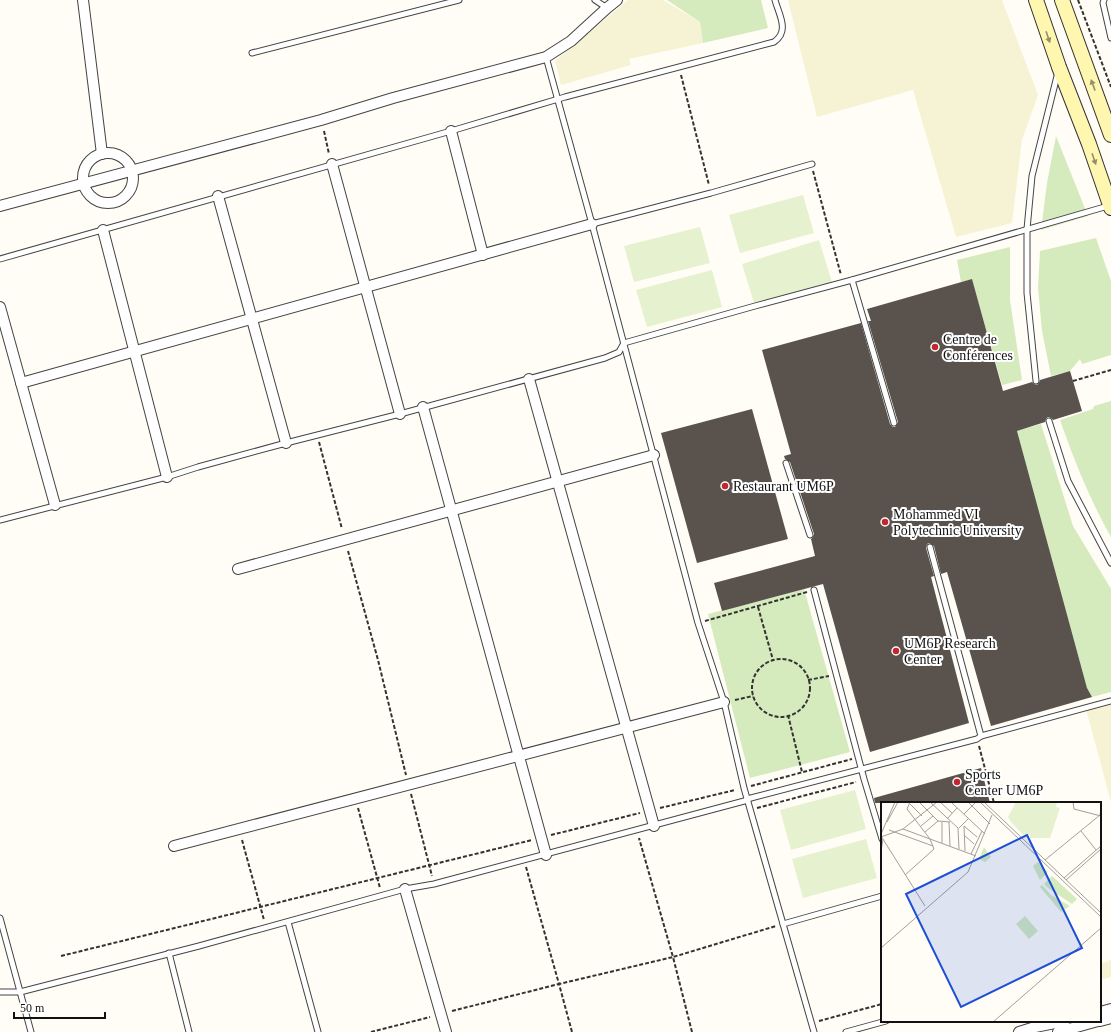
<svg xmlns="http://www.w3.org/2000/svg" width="1111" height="1032" viewBox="0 0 1111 1032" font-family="'Times New Roman',serif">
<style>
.farmland{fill:#f6f3d4}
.green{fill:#d5ebbd}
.pitch{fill:#e6f2cf}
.building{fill:#5a524d}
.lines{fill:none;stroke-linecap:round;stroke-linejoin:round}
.lane-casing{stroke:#444;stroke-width:7}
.street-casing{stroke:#444;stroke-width:12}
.secondary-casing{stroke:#333;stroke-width:16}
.path{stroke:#333;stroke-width:2;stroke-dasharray:4 2;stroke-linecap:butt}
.lane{stroke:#fff;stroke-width:5}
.street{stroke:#fff;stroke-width:10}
.secondary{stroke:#fff6b0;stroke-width:14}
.oneway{fill:#948f68}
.poi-dot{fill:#c4262e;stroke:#fff;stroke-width:1.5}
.labels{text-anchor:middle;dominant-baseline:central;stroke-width:4;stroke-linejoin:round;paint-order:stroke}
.poi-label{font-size:14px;fill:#111;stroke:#fff;text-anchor:start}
.inset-road{fill:none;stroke:#a09f9a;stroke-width:1}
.view{fill:#1d4ed8;fill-opacity:0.15;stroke:#1d4ed8;stroke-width:2}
.inset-edge{fill:none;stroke:#111;stroke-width:2}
</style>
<rect width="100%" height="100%" fill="#fffdf5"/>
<!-- farmland -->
<g class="farmland">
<polygon points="628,0 663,0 700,22 703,43 629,59 631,65 561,85 555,61"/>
<polygon points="788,0 1002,0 1038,95 1022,140 1012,223 956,237 913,90 817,117"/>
<polygon points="1111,702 1111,802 1086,709"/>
<polygon points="1111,960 1111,977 1100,980 1100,964"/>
</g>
<!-- green -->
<g class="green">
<polygon points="667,0 761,0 768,28 703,43 700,22"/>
<polygon points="1056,136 1088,216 1041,230 1047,183"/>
<polygon points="1096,238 1111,281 1111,355 1082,364 1080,359 1070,371 1051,376 1042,331 1038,288 1040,251"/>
<polygon points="1010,247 1010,300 1022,380 1002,385 972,280 961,282 957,260"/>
<path d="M1111 401V537C1090 500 1074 460 1060 420L1093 409 1094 406Z"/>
<polygon points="1041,424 1073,526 1111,589 1111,692 1092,697 1087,688 1017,431"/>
<polygon points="804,589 850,752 750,778 708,614"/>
</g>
<!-- pitch -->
<g class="pitch">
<polygon points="803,195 814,233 740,253 729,215"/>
<polygon points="700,227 710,263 634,282 624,246"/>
<polygon points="819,240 832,282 755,306 742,264"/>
<polygon points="712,270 722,307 647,327 636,290"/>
<polygon points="855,790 866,829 791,850 780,810"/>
<polygon points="866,839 877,878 803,898 792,859"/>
</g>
<!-- building -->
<g class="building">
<polygon points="972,279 1003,391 1032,382 1034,384 1037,385 1039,383 1040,380 1070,371 1082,411 1053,420 1051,418 1048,417 1046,419 1045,422 1017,431 1087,688 1092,697 991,726 947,572 941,574 934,546 929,543 927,544 926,548 934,576 931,577 969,723 870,752 823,584 722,611 714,583 815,556 811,539 813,537 814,534 790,462 785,459 784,456 791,454 762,350 861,323 890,424 893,427 895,427 898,422 868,321 871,321 867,309"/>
<polygon points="752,409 788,539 697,563 661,433"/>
<polygon points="981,768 990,803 875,803 874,798"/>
</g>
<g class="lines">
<defs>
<g id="lane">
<polyline points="595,0 607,8"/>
<polyline points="1104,0 1103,3 1111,38"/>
<polyline points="252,53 459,0"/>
<polyline points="546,57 592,224 698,623 724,702 744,788 814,1032"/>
<polyline points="592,224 711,193 812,164"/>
<path d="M0 259 451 131 565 97 774 42C790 31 779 15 775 0"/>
<polyline points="852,280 894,423"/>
<polyline points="1036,381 1027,293 1027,229 1032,176 1058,72"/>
<polyline points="1049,421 1068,481 1111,563"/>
<polyline points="786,463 810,535"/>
<polyline points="0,520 167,477 198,467 286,443 400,414 605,358 619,352 624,343 755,306 852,280 1108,206"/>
<polyline points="930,547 981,736"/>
<polyline points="814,590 864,779 882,839"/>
<polyline points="747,799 977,739 981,736 1111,701"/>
<polyline points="0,918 31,1032"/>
<polyline points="288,922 318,1032"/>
<polyline points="783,924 882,896"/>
<polyline points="169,953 189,1032"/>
<polyline points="0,992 20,992 199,946 405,889 434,884 748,800"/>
<polyline points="846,1032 886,1021"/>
</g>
<g id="street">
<polyline points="83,0 102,154"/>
<polyline points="451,131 483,255"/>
<circle cx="108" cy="178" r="25"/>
<polyline points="332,164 400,414"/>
<polyline points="218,196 286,443"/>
<polyline points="0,206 321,120 393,98 546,57 571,41 607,8 617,0"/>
<polyline points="103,230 167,477"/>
<polyline points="0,307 55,505"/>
<polyline points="529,379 654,826"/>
<polyline points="21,383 592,224"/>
<polyline points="423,407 546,855"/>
<polyline points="238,569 654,455"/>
<polyline points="174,846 724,702"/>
<polyline points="405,889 446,1032"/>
<polyline points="1100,1012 1111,1009"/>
<polyline points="1100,1021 1111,1018"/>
<polyline points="1019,1032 1035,1027 1065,1021"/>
<polyline points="1058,1032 1098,1021"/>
</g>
<g id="secondary">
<polyline points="1036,0 1059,67 1089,144 1111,208"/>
<polyline points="1062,0 1111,135"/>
</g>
</defs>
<!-- lane casing -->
<use href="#lane" class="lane-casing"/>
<!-- street casing -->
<use href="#street" class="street-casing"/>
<!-- secondary casing -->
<use href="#secondary" class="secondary-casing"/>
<!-- path -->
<g class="path">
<polyline points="1078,0 1111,87"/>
<polyline points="681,75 709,185"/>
<polyline points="324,131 329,154"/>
<polyline points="813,171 841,275"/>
<polyline points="1073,381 1111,370"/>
<polyline points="319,442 342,529"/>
<polyline points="348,551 378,660 406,775"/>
<polyline points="758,607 773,660"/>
<polyline points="705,621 807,592"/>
<circle cx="781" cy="688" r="29"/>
<polyline points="808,680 829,676"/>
<polyline points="735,700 753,696"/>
<polyline points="788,715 802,772"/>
<polyline points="979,746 994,803"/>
<polyline points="751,786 852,759"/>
<polyline points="411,794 432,876"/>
<polyline points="358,808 380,888"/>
<polyline points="660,808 735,790"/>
<polyline points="757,808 856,782"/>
<polyline points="551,835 640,813"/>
<polyline points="242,840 264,920"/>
<polyline points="526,867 559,984 673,957 639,838"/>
<polyline points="61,956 532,840"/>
<polyline points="452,1011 559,984 572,1032"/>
<polyline points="819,1021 882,1004"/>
<polyline points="371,1032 430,1017"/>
<polyline points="692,1032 673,957 776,926"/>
</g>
<!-- lane -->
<use href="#lane" class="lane"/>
<!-- street -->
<use href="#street" class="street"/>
<!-- secondary -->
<use href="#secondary" class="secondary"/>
</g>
<!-- one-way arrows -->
<defs><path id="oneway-solid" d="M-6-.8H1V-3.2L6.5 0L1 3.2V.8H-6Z"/></defs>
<g class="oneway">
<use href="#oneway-solid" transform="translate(1048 37) rotate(71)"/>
<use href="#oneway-solid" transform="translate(1093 85) rotate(-110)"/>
<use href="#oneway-solid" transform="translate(1094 159) rotate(71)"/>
</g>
<!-- markers -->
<g class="poi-dot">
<circle cx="935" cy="347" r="4"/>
<circle cx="725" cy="486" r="4"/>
<circle cx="885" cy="522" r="4"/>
<circle cx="896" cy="651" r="4"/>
<circle cx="957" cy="782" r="4"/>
</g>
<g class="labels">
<!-- poi labels -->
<g class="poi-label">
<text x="943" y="339">Centre de<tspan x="943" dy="16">Conférences</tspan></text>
<text x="733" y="486">Restaurant UM6P</text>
<text x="893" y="514">Mohammed VI<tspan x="893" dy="16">Polytechnic University</tspan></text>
<text x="904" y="643">UM6P Research<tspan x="904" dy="16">Center</tspan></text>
<text x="965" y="774">Sports<tspan x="965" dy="16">Center UM6P</tspan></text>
</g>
</g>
<!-- overview -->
<g transform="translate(881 802)">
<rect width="220" height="220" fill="#fffdf5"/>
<path d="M103 45 110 55 104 60 98 57ZM157 60 167 70 159 78 152 64ZM171 74 196 97 191 102 167 86 163 82ZM161 83 170 93 189 104 180 110 159 85ZM144 114 157 129 148 137 135 122Z" fill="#d5ebbd"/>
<path d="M135 0H176L175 5 179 6 169 36H149V33H142L130 20 127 15Z" fill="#e6f2cf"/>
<path class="inset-road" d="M38 0 57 19 69 20M49 0 77 26M59 0 71 11M70 0 104 32M87 0 109 22M99 0 220 115M103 0 220 111M192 0 193 7 220 14M29 2 41 14M83 12 95 0M66 17 76 6M6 20 17 0M61 20V41M68 20 69 44M40 24 52 14M83 24 84 49M83 24 96 35M77 26 78 47M78 26 88 16M22 27 95 54M8 28 52 44M200 29 215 48M44 30 57 19M0 32 14 0M83 33 93 42M0 34 44 104M0 35 22 27 56 0M0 49 2 37M90 52 101 29M164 58 219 13 220 7M24 73 53 47 49 37 26 7 29 0M183 76 220 44M185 78 220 47M0 146 87 70 111 13M112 220 220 126"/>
<path class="view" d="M146 33 201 146 80 205 25 92Z"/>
<rect width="220" height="220" class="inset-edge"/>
</g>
<!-- scale -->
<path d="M14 1012v6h91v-6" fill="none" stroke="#111111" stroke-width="2"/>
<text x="20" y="1012" font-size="12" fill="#111111" stroke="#ffffff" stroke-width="3" paint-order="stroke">50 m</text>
</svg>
